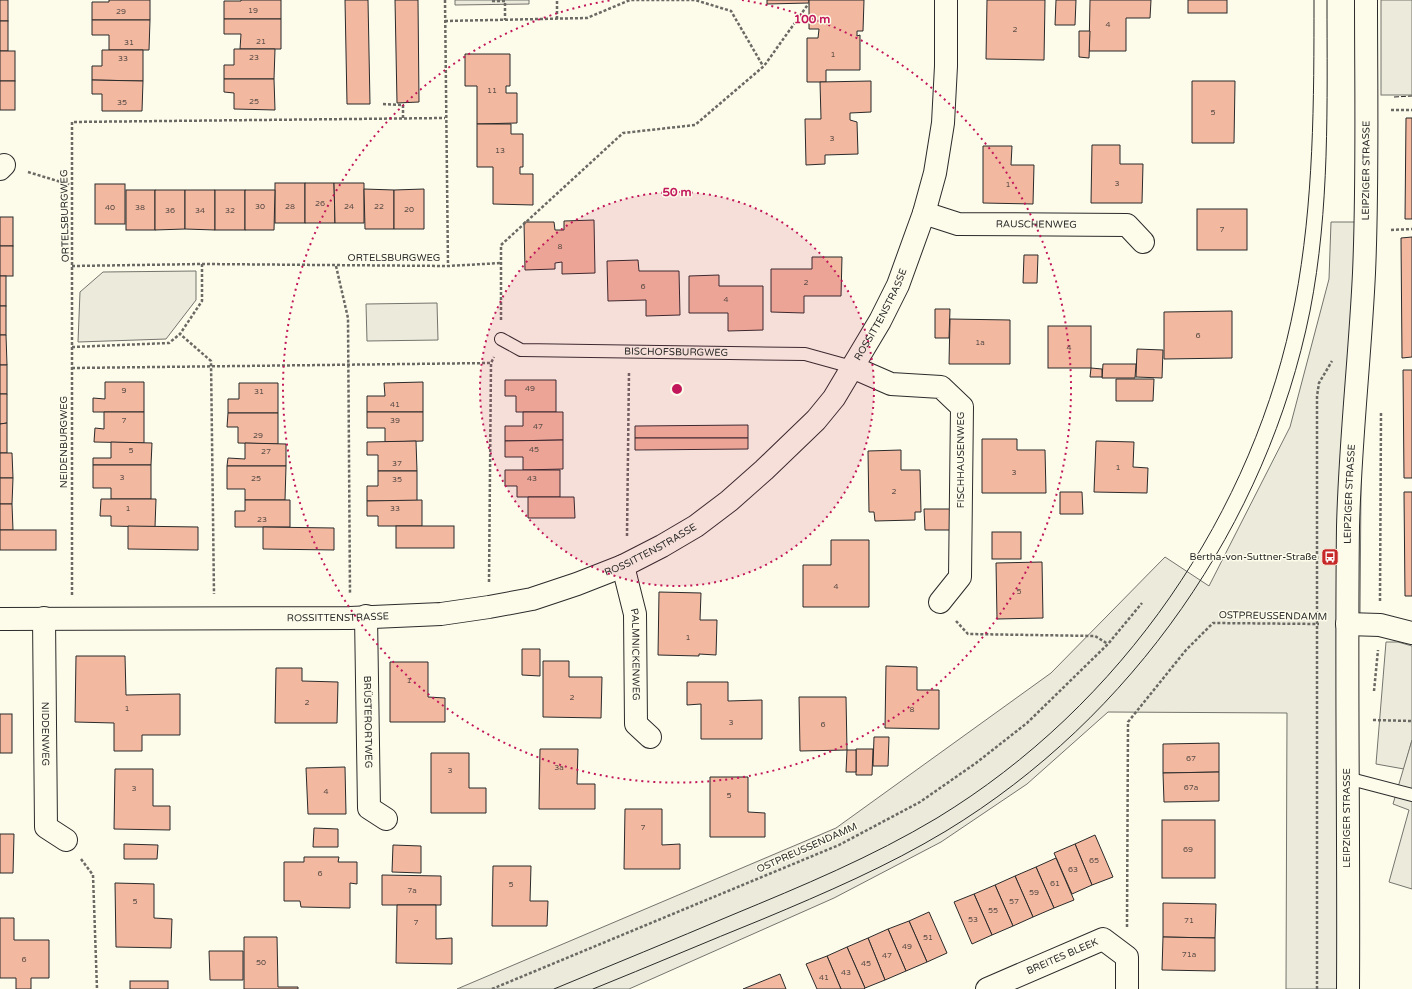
<svg xmlns="http://www.w3.org/2000/svg" width="1412" height="989" viewBox="0 0 1412 989" font-family="'Varela Round',sans-serif">
<style>
.green{fill:#ecebdb;stroke:#74746e}
.parking{fill:#eceadb;stroke:#74746e}
.building{fill:#f2b8a0;stroke:#2b2b2b}
.lines{fill:none;stroke-linecap:round;stroke-linejoin:round}
.lane-casing{stroke:#2b2b2b;stroke-width:14}
.street-casing{stroke:#2b2b2b;stroke-width:24}
.secondary-casing{stroke:#2b2b2b;stroke-width:24}
.path{stroke:#6a6964;stroke-width:2.5;stroke-dasharray:3 2;stroke-linecap:butt}
.lane{stroke:#fdfbea;stroke-width:12}
.street{stroke:#fdfbea;stroke-width:22}
.secondary{stroke:#fdfbea;stroke-width:22}
.tram{stroke:#2b2b2b;stroke-width:1}
.fence{stroke:#2b2b2b;stroke-width:1;stroke-dasharray:5 2;stroke-linecap:butt}
.ring{fill:none;stroke:#c2185b;stroke-width:2;stroke-dasharray:2 4}
.labels{text-anchor:middle;dominant-baseline:central;stroke-width:3;stroke-linejoin:round;paint-order:stroke}
.number-label{font-size:8px;fill:#5d4e48}
.street-label{font-size:10px;fill:#2b2b2b;stroke:#fdfbea}
.poi-label{font-size:10px;fill:#2b2b2b;stroke:#fdfbea;text-anchor:end}
.centre{fill:#c2185b;stroke:#fdfbea;stroke-width:2}
.ring-label{font-size:12px;text-anchor:middle;font-weight:bold;fill:#c2185b;stroke:#fdfbea;stroke-width:3;stroke-linejoin:round;paint-order:stroke}
</style>
<rect width="100%" height="100%" fill="#fdfbea"/>
<!-- green -->
<g class="green">
<rect x="1381" y="0" width="31" height="95"/>
<polygon points="1331,222 1363,222 1360,615 1345,751 1342,989 1286,989 1287,713 1108,712 1027,784 941,842 834,898 629,989 457,989 836,828 1051,673 1165,557 1209,586 1290,427 1329,279"/>
<polygon points="196,271 196,300 166,339 78,342 80,292 103,272"/>
<polygon points="437,303 438,340 367,341 366,304"/>
<polygon points="1386,642 1398,642 1412,646 1412,740 1404,769 1376,764"/>
</g>
<!-- parking -->
<g class="parking">
<polygon points="455,0 529,0 529,4 455,5"/>
<polygon points="1412,740 1412,889 1389,882 1409,810 1393,804"/>
</g>
<!-- building -->
<g class="building">
<rect x="0" y="0" width="8" height="21"/>
<polygon points="109,0 150,0 150,20 92,20 92,2 109,2"/>
<polygon points="241,0 281,0 281,19 224,19 224,1 241,1"/>
<polygon points="345,0 368,0 370,104 347,104"/>
<polygon points="395,0 418,0 419,102 397,103"/>
<polygon points="767,0 809,0 809,3 767,4"/>
<polygon points="809,0 864,0 863,31 857,31 857,36 860,35 860,70 826,70 826,82 807,82 807,38 818,38 819,29 809,29"/>
<polygon points="987,0 1045,0 1044,60 986,59"/>
<polygon points="1056,0 1076,0 1075,25 1055,25"/>
<polygon points="1090,0 1151,0 1150,18 1126,18 1126,51 1089,51"/>
<rect x="1188" y="0" width="39" height="13"/>
<polygon points="224,19 281,19 281,49 240,49 241,34 224,34"/>
<polygon points="92,20 150,20 149,50 109,50 109,35 92,35"/>
<rect x="0" y="21" width="8" height="30"/>
<polygon points="1079,31 1090,31 1089,58 1079,57"/>
<polygon points="234,49 275,49 274,79 224,79 224,65 234,65"/>
<polygon points="102,50 143,50 143,81 92,80 92,66 102,66"/>
<rect x="0" y="51" width="15" height="30"/>
<polygon points="465,54 510,54 510,86 506,86 506,93 517,93 517,123 477,124 477,86 465,86"/>
<polygon points="224,79 274,79 275,110 234,109 234,93 224,92"/>
<polygon points="92,80 143,81 142,111 102,111 102,94 92,94"/>
<rect x="0" y="81" width="15" height="29"/>
<polygon points="871,81 871,112 850,113 850,120 857,122 858,154 825,155 825,164 806,165 805,119 821,119 820,82"/>
<polygon points="1192,81 1235,81 1234,143 1192,143"/>
<polygon points="1406,118 1412,118 1412,219 1405,219"/>
<polygon points="477,124 511,124 511,134 523,134 523,167 520,167 520,174 533,174 533,205 493,204 493,167 477,167"/>
<polygon points="1092,145 1120,145 1120,164 1143,164 1142,203 1091,203"/>
<polygon points="983,146 1012,146 1011,165 1034,165 1033,204 983,203"/>
<rect x="275" y="183" width="30" height="40"/>
<polygon points="305,183 334,183 335,223 305,223"/>
<polygon points="334,183 364,183 364,223 335,223"/>
<rect x="95" y="184" width="30" height="40"/>
<polygon points="364,189 394,190 394,229 365,229"/>
<polygon points="424,189 424,229 394,229 394,190"/>
<rect x="126" y="190" width="29" height="40"/>
<polygon points="155,190 185,190 185,229 155,230"/>
<polygon points="185,190 215,190 215,230 185,229"/>
<rect x="215" y="190" width="30" height="40"/>
<polygon points="245,190 275,190 274,230 245,230"/>
<rect x="1197" y="209" width="50" height="41"/>
<rect x="0" y="217" width="13" height="29"/>
<polygon points="594,220 595,273 562,274 562,262 555,263 555,269 525,270 524,222 554,222 555,230 564,230 564,221"/>
<polygon points="1412,237 1412,357 1402,358 1401,238"/>
<rect x="0" y="246" width="13" height="30"/>
<polygon points="1024,255 1038,255 1037,283 1023,283"/>
<polygon points="812,257 842,257 841,296 804,296 804,313 771,312 771,269 812,269"/>
<polygon points="638,260 639,271 679,271 680,315 646,316 646,300 608,301 607,261"/>
<polygon points="719,275 719,286 763,286 763,330 728,331 728,313 689,313 689,276"/>
<rect x="0" y="276" width="6" height="30"/>
<rect x="0" y="306" width="6" height="29"/>
<polygon points="935,309 950,309 949,338 935,338"/>
<polygon points="1232,311 1232,358 1164,359 1164,312"/>
<polygon points="950,319 1010,320 1010,364 949,364"/>
<rect x="1048" y="326" width="43" height="42"/>
<polygon points="0,335 6,335 7,365 0,365"/>
<polygon points="1137,349 1163,350 1162,378 1136,377"/>
<polygon points="1103,364 1136,364 1135,378 1102,378"/>
<rect x="0" y="365" width="7" height="29"/>
<polygon points="1091,368 1102,369 1102,377 1090,377"/>
<polygon points="1403,370 1412,370 1412,478 1404,478"/>
<polygon points="1116,379 1154,379 1153,401 1116,401"/>
<polygon points="505,380 556,380 556,412 516,412 516,396 505,396"/>
<polygon points="105,382 144,382 144,412 93,412 93,398 105,399"/>
<polygon points="423,382 423,412 367,412 367,396 385,396 384,383"/>
<polygon points="239,383 278,383 278,413 228,413 228,399 239,399"/>
<polygon points="0,394 7,394 7,423 0,424"/>
<polygon points="104,412 144,412 144,443 94,442 95,428 104,429"/>
<polygon points="367,412 423,412 423,441 385,442 385,428 367,428"/>
<polygon points="523,412 563,412 563,440 505,441 505,426 523,426"/>
<polygon points="228,413 278,413 278,444 238,443 238,427 227,427"/>
<polygon points="7,423 7,453 0,453 0,424"/>
<polygon points="748,425 748,438 635,438 635,426"/>
<polygon points="635,438 748,438 748,449 635,450"/>
<polygon points="982,439 1017,439 1017,450 1045,450 1046,493 982,493"/>
<polygon points="563,440 563,469 523,470 523,457 505,457 505,441"/>
<polygon points="416,441 417,471 378,471 378,455 367,455 367,442"/>
<polygon points="1096,441 1134,442 1133,467 1148,468 1147,493 1094,492"/>
<polygon points="111,442 152,443 151,465 93,465 93,458 111,458"/>
<polygon points="245,443 286,444 286,466 227,466 228,458 245,459"/>
<polygon points="901,450 901,470 920,470 921,512 915,512 915,520 875,521 874,512 869,512 868,451"/>
<polygon points="0,453 12,453 13,478 0,478"/>
<polygon points="93,465 151,465 151,499 111,499 111,488 93,488"/>
<polygon points="227,466 286,466 285,500 245,500 245,489 227,489"/>
<polygon points="505,470 560,470 560,497 517,497 517,486 505,486"/>
<polygon points="378,471 417,471 417,501 367,501 367,486 378,486"/>
<polygon points="0,478 13,478 12,504 0,504"/>
<polygon points="1060,492 1082,492 1083,514 1060,514"/>
<polygon points="1404,492 1412,492 1412,596 1405,596"/>
<polygon points="528,497 574,497 575,518 528,518"/>
<polygon points="101,499 156,499 155,527 111,526 111,516 100,516"/>
<polygon points="245,500 290,500 290,527 235,527 235,511 245,511"/>
<polygon points="422,500 422,526 378,526 378,516 367,516 367,501"/>
<polygon points="0,504 12,504 13,530 0,530"/>
<polygon points="924,509 950,509 950,530 925,530"/>
<polygon points="128,526 198,527 198,550 128,549"/>
<rect x="396" y="526" width="58" height="22"/>
<polygon points="263,527 334,528 334,550 263,549"/>
<rect x="0" y="530" width="56" height="20"/>
<rect x="992" y="532" width="29" height="27"/>
<polygon points="831,540 869,540 869,607 803,607 803,565 831,565"/>
<polygon points="1042,562 1043,618 997,619 996,563"/>
<polygon points="659,592 701,593 700,620 717,620 716,655 699,654 699,656 658,655"/>
<polygon points="522,649 540,649 540,676 522,675"/>
<polygon points="76,656 125,656 126,695 180,694 180,735 142,735 142,751 114,751 114,723 75,722"/>
<polygon points="543,661 569,661 569,677 602,677 601,718 543,717"/>
<polygon points="390,662 428,662 428,697 445,698 445,722 390,722"/>
<polygon points="886,666 917,667 917,690 939,690 939,729 885,728"/>
<polygon points="276,668 302,668 302,681 338,682 337,723 275,723"/>
<polygon points="687,682 728,682 728,701 762,700 762,739 701,739 701,704 687,705"/>
<polygon points="799,697 846,697 847,750 800,751"/>
<rect x="0" y="714" width="12" height="39"/>
<polygon points="874,737 889,737 888,766 873,766"/>
<polygon points="1219,743 1219,772 1163,773 1163,744"/>
<polygon points="540,749 578,749 577,784 595,784 595,809 539,809"/>
<polygon points="856,749 873,749 872,775 856,775"/>
<polygon points="847,750 856,750 856,772 846,772"/>
<polygon points="431,753 469,753 469,788 486,788 486,813 431,813"/>
<polygon points="345,767 346,814 308,814 306,768"/>
<polygon points="115,769 153,769 153,806 170,806 170,830 114,829"/>
<polygon points="1219,772 1219,801 1164,802 1163,773"/>
<polygon points="710,777 748,777 748,812 765,813 765,837 710,837"/>
<polygon points="625,809 662,809 662,845 680,844 680,869 624,869"/>
<rect x="1162" y="820" width="53" height="58"/>
<polygon points="314,828 338,829 338,847 313,847"/>
<polygon points="0,834 14,834 13,873 0,873"/>
<polygon points="1095,835 1113,877 1092,885 1075,844"/>
<polygon points="124,844 158,845 157,859 124,859"/>
<polygon points="1075,844 1092,885 1072,894 1054,853"/>
<polygon points="393,845 421,846 421,873 392,872"/>
<polygon points="304,857 339,857 338,862 357,862 357,884 350,883 350,908 301,907 300,901 284,901 284,862 304,862"/>
<polygon points="1056,858 1074,900 1054,908 1036,867"/>
<polygon points="493,866 531,866 530,901 548,901 547,926 492,926"/>
<polygon points="1036,867 1054,908 1033,917 1015,876"/>
<polygon points="382,875 441,876 441,905 382,905"/>
<polygon points="1015,876 1033,917 1013,926 995,885"/>
<polygon points="115,883 154,884 154,918 172,919 171,948 116,947"/>
<polygon points="995,885 1013,926 992,935 974,894"/>
<polygon points="974,894 992,935 972,944 954,902"/>
<polygon points="1163,903 1216,904 1215,938 1163,937"/>
<polygon points="397,905 436,905 436,939 452,938 452,964 396,963"/>
<polygon points="929,912 947,953 927,962 909,921"/>
<polygon points="0,918 14,918 14,940 49,940 49,978 31,978 31,989 16,989 16,978 0,978"/>
<polygon points="909,921 927,962 906,971 888,929"/>
<polygon points="888,929 906,971 885,980 868,938"/>
<polygon points="244,937 277,937 278,987 298,987 298,989 244,989"/>
<polygon points="1163,937 1215,938 1215,971 1162,970"/>
<polygon points="868,938 885,980 865,988 847,947"/>
<polygon points="847,947 865,988 864,989 841,989 827,956"/>
<polygon points="209,951 243,951 243,980 210,980"/>
<polygon points="827,956 841,989 817,989 806,964"/>
<polygon points="780,974 786,989 743,989"/>
<rect x="130" y="981" width="38" height="8"/>
</g>
<g class="lines">
<defs>
<g id="lane">
<path id="s1" d="M501 339 521 350 805 354 852 367"/>
<polyline points="1347,778 1412,795"/>
</g>
<g id="street">
<polyline points="0,169 4,165"/>
<path id="s2" d="M924 213 958 224 1127 225 1143 242"/>
<polyline points="852,367 891,384 941,387 962,407 960,577 940,602"/>
<path id="s3" d="M623 566 635 614 636 724 650 737"/>
<path id="s4" d="M366 616 369 808 386 819"/>
<path id="s5" d="M44 618 46 827 66 840"/>
<path id="s6" d="M0 619 350 618 441 614 489 607 532 599 577 584 623 566 662 546 696 526 729 501 764 470 816 420 834 398 880 321 898 285 924 213 935 173 943 123 946 66V0"/>
<polyline points="1347,624 1380,625 1412,633"/>
<path id="s7" d="M987 989 1103 939 1127 957V989"/>
</g>
<g id="secondary">
<path id="s8" d="M1348 989C1349 835 1346 681 1348 527 1350 442 1360 358 1364 273 1368 182 1366 91 1366 0"/>
</g>
</defs>
<!-- lane casing -->
<use href="#lane" class="lane-casing"/>
<!-- street casing -->
<use href="#street" class="street-casing"/>
<!-- secondary casing -->
<use href="#secondary" class="secondary-casing"/>
<!-- path -->
<g class="path">
<polyline points="445,0 448,266"/>
<polyline points="492,1 505,1 505,20"/>
<polyline points="557,19 557,0"/>
<polyline points="445,21 587,18 630,0 695,0 731,11 763,66"/>
<polyline points="383,104 403,105 403,119"/>
<polyline points="1391,110 1412,110"/>
<polyline points="28,172 71,185"/>
<polyline points="1391,230 1412,229"/>
<polyline points="202,264 202,301 180,334 211,361 214,594"/>
<polyline points="72,266 202,264 448,266 501,263"/>
<polyline points="336,266 348,318 350,594"/>
<polyline points="501,320 501,245 623,133 695,125 764,66 809,3"/>
<polyline points="72,347 169,343 180,334"/>
<polyline points="72,368 491,363"/>
<polyline points="627,536 629,371"/>
<polyline points="489,582 491,363 494,357"/>
<polyline points="72,595 72,122 445,118"/>
<polyline points="1380,601 1381,412"/>
<polyline points="956,621 968,634 1095,636 1108,644"/>
<polyline points="1374,691 1378,650"/>
<polyline points="1373,720 1412,721"/>
<polyline points="81,859 93,875 97,989"/>
<polyline points="1127,927 1128,722 1186,650 1213,623 1319,624"/>
<polyline points="492,989 839,845 920,802 976,763 1027,723 1108,644 1142,603"/>
<polyline points="1317,989 1317,396 1319,383 1332,361"/>
</g>
<!-- lane -->
<use href="#lane" class="lane"/>
<!-- street -->
<use href="#street" class="street"/>
<!-- secondary -->
<use href="#secondary" class="secondary"/>
<!-- tram -->
<g class="tram">
<path d="M554 989C614 964 673 940 732 915 802 886 872 857 937 818 1121 706 1255 513 1295 302 1314 202 1314 101 1314 0"/>
<path d="M593 989C650 966 706 942 763 919 825 893 888 866 946 831 1132 718 1267 524 1310 311 1330 209 1327 104 1327 0"/>
</g>
<!-- fence -->
<polyline class="fence" points="1394,97 1412,96"/>
</g>
<!-- distance rings -->
<circle cx="677" cy="389" r="197" fill="#c2185b" fill-opacity=".12"/>
<g class="ring">
<circle cx="677" cy="389" r="197"/>
<path d="M742 0A394 394 0 1 1 612 0"/>
</g>
<!-- icons -->
<defs>
<symbol id="bus-square" viewBox="-11 -11 22 22"><rect x="-9" y="-9" width="18" height="18" rx="4" fill="#c62828" stroke="#fdfbea"/><path d="M-5-6H5V4H4V6H2V4H-2V6H-4V4H-5ZM-3.5-4V0h7V-4ZM-3.5 1.2v1.5H-2V1.2ZM2 1.2v1.5H3.5V1.2Z" fill="#fff"/></symbol>
</defs>
<g fill-rule="evenodd">
<use href="#bus-square" x="1320" y="547" width="20" height="20"/>
</g>
<g class="labels">
<!-- number labels -->
<g class="number-label">
<text x="253" y="10">19</text>
<text x="121" y="11">29</text>
<text x="1108" y="24">4</text>
<text x="1015" y="29">2</text>
<text x="261" y="41">21</text>
<text x="129" y="42">31</text>
<text x="833" y="54">1</text>
<text x="254" y="57">23</text>
<text x="123" y="58">33</text>
<text x="492" y="90">11</text>
<text x="254" y="101">25</text>
<text x="122" y="102">35</text>
<text x="1213" y="112">5</text>
<text x="832" y="138">3</text>
<text x="500" y="150">13</text>
<text x="1117" y="183">3</text>
<text x="1008" y="184">1</text>
<text x="320" y="203">26</text>
<text x="260" y="206">30</text>
<text x="290" y="206">28</text>
<text x="349" y="206">24</text>
<text x="379" y="206">22</text>
<text x="110" y="207">40</text>
<text x="140" y="207">38</text>
<text x="409" y="209">20</text>
<text x="170" y="210">36</text>
<text x="200" y="210">34</text>
<text x="230" y="210">32</text>
<text x="1222" y="229">7</text>
<text x="560" y="246">8</text>
<text x="806" y="282">2</text>
<text x="643" y="286">6</text>
<text x="726" y="299">4</text>
<text x="1198" y="335">6</text>
<text x="980" y="342">1a</text>
<text x="1069" y="347">4</text>
<text x="530" y="388">49</text>
<text x="124" y="390">9</text>
<text x="259" y="391">31</text>
<text x="395" y="404">41</text>
<text x="124" y="420">7</text>
<text x="395" y="420">39</text>
<text x="538" y="426">47</text>
<text x="258" y="435">29</text>
<text x="534" y="449">45</text>
<text x="131" y="450">5</text>
<text x="266" y="451">27</text>
<text x="397" y="463">37</text>
<text x="1118" y="467">1</text>
<text x="1014" y="472">3</text>
<text x="122" y="477">3</text>
<text x="256" y="478">25</text>
<text x="532" y="478">43</text>
<text x="397" y="479">35</text>
<text x="894" y="491">2</text>
<text x="128" y="508">1</text>
<text x="395" y="508">33</text>
<text x="262" y="519">23</text>
<text x="836" y="586">4</text>
<text x="1019" y="591">5</text>
<text x="688" y="637">1</text>
<text x="409" y="680">1</text>
<text x="572" y="697">2</text>
<text x="307" y="702">2</text>
<text x="127" y="708">1</text>
<text x="912" y="709">8</text>
<text x="731" y="722">3</text>
<text x="823" y="724">6</text>
<text x="1191" y="758">67</text>
<text x="559" y="767">3a</text>
<text x="450" y="770">3</text>
<text x="1191" y="787">67a</text>
<text x="134" y="788">3</text>
<text x="326" y="791">4</text>
<text x="729" y="795">5</text>
<text x="643" y="827">7</text>
<text x="1188" y="849">69</text>
<text x="1094" y="860">65</text>
<text x="1073" y="869">63</text>
<text x="320" y="873">6</text>
<text x="1055" y="883">61</text>
<text x="511" y="884">5</text>
<text x="412" y="890">7a</text>
<text x="1034" y="892">59</text>
<text x="135" y="901">5</text>
<text x="1014" y="901">57</text>
<text x="993" y="910">55</text>
<text x="973" y="919">53</text>
<text x="1189" y="920">71</text>
<text x="416" y="922">7</text>
<text x="928" y="937">51</text>
<text x="907" y="946">49</text>
<text x="1189" y="954">71a</text>
<text x="887" y="955">47</text>
<text x="24" y="959">6</text>
<text x="261" y="962">50</text>
<text x="866" y="963">45</text>
<text x="846" y="972">43</text>
<text x="824" y="977">41</text>
</g>
<!-- street labels -->
<g class="street-label">
<text stroke="none"><textPath href="#s8" startOffset="819">LEIPZIGER STRASSE</textPath></text>
<text transform="translate(65 216) rotate(-91)">ORTELSBURGWEG</text>
<text stroke="none"><textPath href="#s2" startOffset="114">RAUSCHENWEG</textPath></text>
<text x="394" y="258">ORTELSBURGWEG</text>
<text stroke="none"><textPath href="#s6" startOffset="998">ROSSITTENSTRASSE</textPath></text>
<text stroke="none"><textPath href="#s1" startOffset="178">BISCHOFSBURGWEG</textPath></text>
<text transform="translate(64 442) rotate(-90)">NEIDENBURGWEG</text>
<text transform="translate(961 460) rotate(-90)">FISCHHAUSENWEG</text>
<text stroke="none"><textPath href="#s8" startOffset="495">LEIPZIGER STRASSE</textPath></text>
<text stroke="none"><textPath href="#s6" startOffset="662">ROSSITTENSTRASSE</textPath></text>
<text transform="translate(1273 616) rotate(1)">OSTPREUSSENDAMM</text>
<text stroke="none"><textPath href="#s6" startOffset="338">ROSSITTENSTRASSE</textPath></text>
<text stroke="none"><textPath href="#s3" startOffset="90">PALMNICKENWEG</textPath></text>
<text stroke="none"><textPath href="#s4" startOffset="106">BRÜSTERORTWEG</textPath></text>
<text stroke="none"><textPath href="#s5" startOffset="116">NIDDENWEG</textPath></text>
<text transform="translate(1347 818) rotate(-90)">LEIPZIGER STRASSE</text>
<text transform="translate(807 848) rotate(-24)">OSTPREUSSENDAMM</text>
<text stroke="none"><textPath href="#s7" startOffset="82">BREITES BLEEK</textPath></text>
</g>
<!-- poi labels -->
<g class="poi-label">
<text x="1317" y="557">Bertha-von-Suttner-Straße</text>
</g>
</g>
<circle cx="677" cy="389" r="6" class="centre"/>
<g class="ring-label">
<text x="812" y="23">100 m</text>
<text x="677" y="196">50 m</text>
</g>
</svg>
